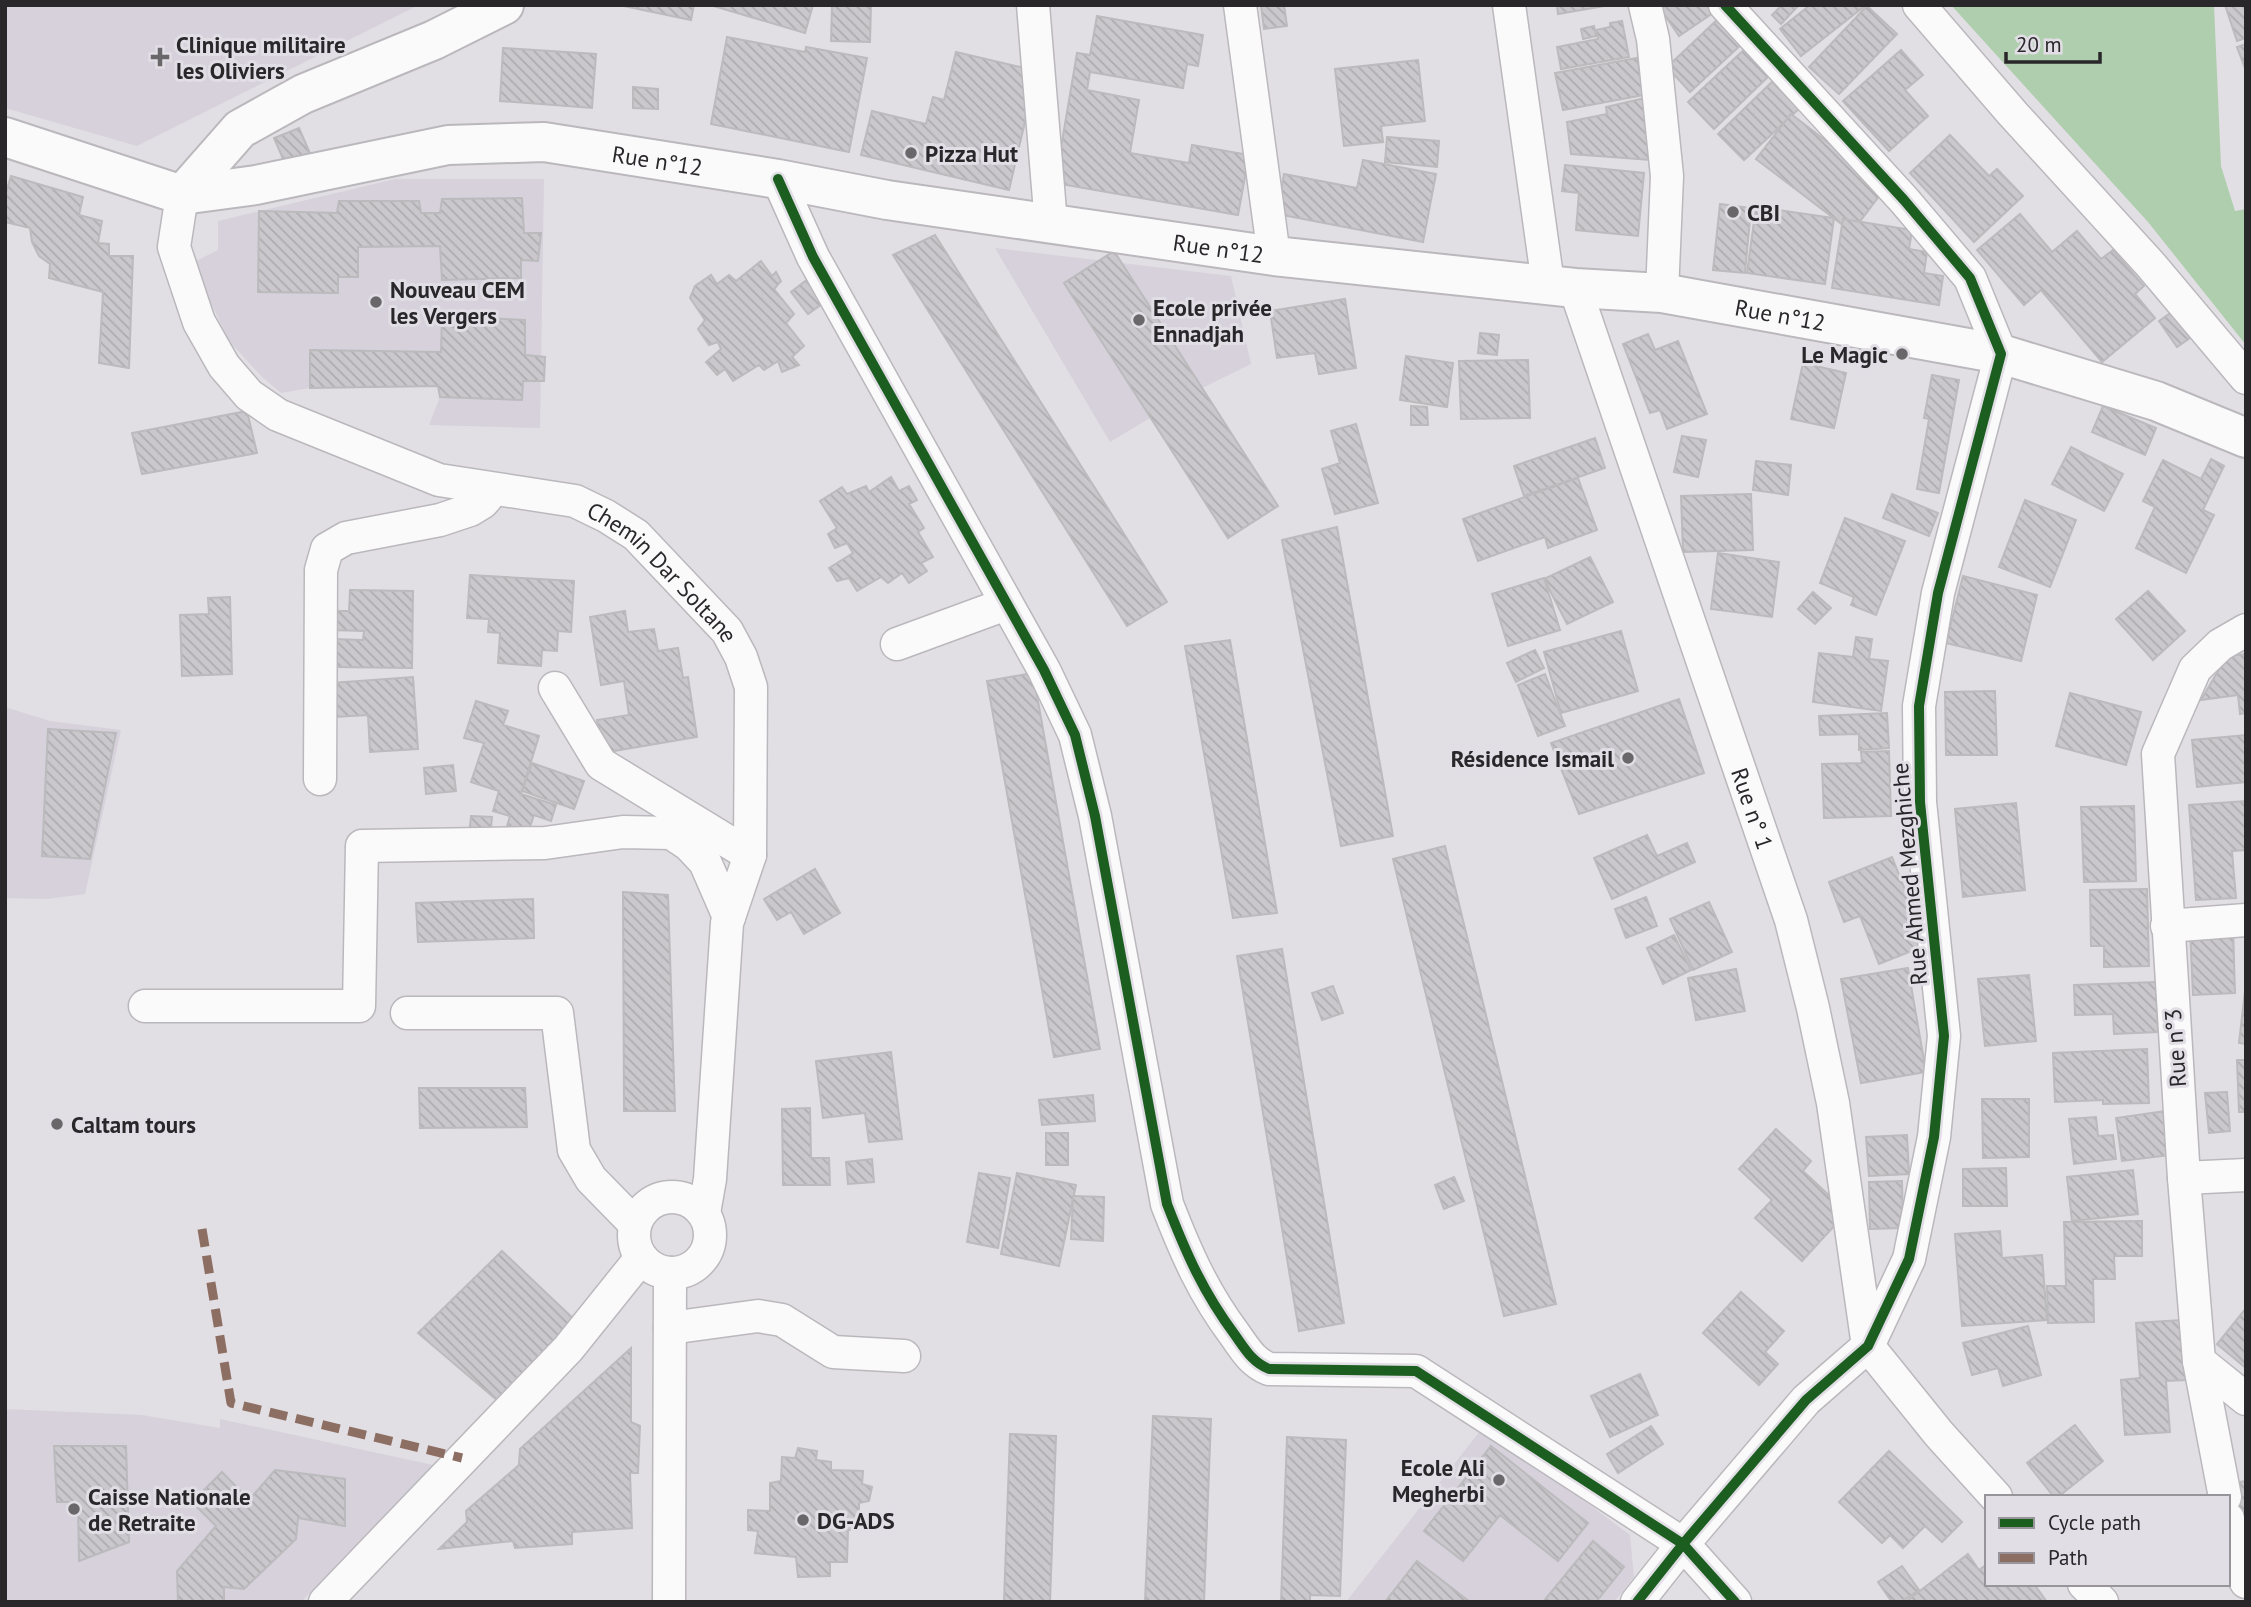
<svg xmlns="http://www.w3.org/2000/svg" width="2251" height="1607" viewBox="0 0 2251 1607" font-family="'PT Sans',sans-serif">
<style>
.built{fill:#d6d1db}
.green{fill:#afceae}
.building{fill:url(#building-back-hatch);stroke:#bbbabd;stroke-width:2}
.lines{fill:none;stroke-linecap:round;stroke-linejoin:round}
.minor-casing{stroke:#bab8bc;stroke-width:35}
.tertiary-casing{stroke:#bab8bc;stroke-width:42}
.secondary-casing{stroke:#bab8bc;stroke-width:42}
.minor{stroke:#fbfafb;stroke-width:32}
.tertiary{stroke:#fbfafb;stroke-width:38}
.secondary{stroke:#fbfafb;stroke-width:38}
.quiet{stroke:#8d6e63;stroke-width:9;stroke-dasharray:18 9;stroke-linecap:butt}
.cycleway-casing{stroke:#e2dee5;stroke-width:15}
.cycleway{stroke:#1b5e20;stroke-width:10}
.poi-dot{fill:#6a676b;stroke:#e2dee5;stroke-width:2.5}
.labels{text-anchor:middle;dominant-baseline:central;stroke-width:6;stroke-linejoin:round;paint-order:stroke}
.poi-label{font-size:23px;font-weight:bold;fill:#29272a;stroke:#e2dee5;text-anchor:start}
.street-label{font-size:23px;fill:#29272a;stroke:#e2dee5}
</style>
<defs>
<pattern id="building-back-hatch" width="6" height="6" patternUnits="userSpaceOnUse" patternTransform="scale(1.75)"><rect width="6" height="6" fill="#cac8cc"/><path d="M-1 5l2 2M0 0l6 6M5-1l2 2" fill="none" stroke="#aeacaf"/></pattern>
</defs>
<rect width="100%" height="100%" fill="#e2dfe4"/>
<!-- built -->
<g class="built">
<polygon points="5,5 419,5 137,146 5,108"/>
<polygon points="395,179 544,179 540,428 429,425 440,397 438,386 310,388 281,393 261,376 229,341 192,263 218,250 218,221"/>
<polygon points="995,248 1231,276 1251,364 1192,393 1110,442"/>
<polygon points="5,707 50,721 121,730 85,894 47,899 5,898"/>
<polygon points="5,1409 142,1415 220,1428 220,1419 433,1465 301,1602 5,1602"/>
<polygon points="1484,1426 1630,1535 1634,1577 1614,1602 1346,1602"/>
</g>
<!-- green -->
<polygon class="green" points="1951,5 2214,5 2221,166 2235,211 2246,209 2246,345 2148,222"/>
<!-- building -->
<g class="building">
<polygon points="619,5 694,5 691,20"/>
<polygon points="710,5 813,5 805,33"/>
<polygon points="832,5 871,5 870,42 831,41"/>
<polygon points="1261,5 1284,5 1287,26 1264,29"/>
<polygon points="1557,5 1610,5 1558,14"/>
<polygon points="1658,5 1708,5 1713,13 1679,36"/>
<polygon points="1782,5 1799,5 1781,24 1772,15"/>
<polygon points="1810,5 1866,5 1801,56 1780,29"/>
<polygon points="2225,5 2246,5 2246,38 2237,41"/>
<polygon points="1867,6 1897,34 1839,94 1809,67"/>
<polygon points="1097,16 1203,35 1198,66 1187,64 1183,88 1090,72 1087,90 1139,100 1130,153 1189,163 1192,145 1249,155 1238,215 1055,183 1077,53 1090,55"/>
<polygon points="1719,18 1743,43 1690,92 1667,67"/>
<polygon points="1622,21 1629,57 1561,69 1557,47 1598,39 1596,30 1610,27 1610,23"/>
<polygon points="1594,26 1596,36 1583,39 1581,29"/>
<polygon points="727,37 805,52 806,47 867,58 849,152 711,124"/>
<polygon points="2246,44 2246,71 2237,47"/>
<polygon points="1747,47 1772,73 1714,129 1688,102"/>
<polygon points="503,48 596,54 592,108 500,101"/>
<polygon points="1901,50 1923,75 1905,90 1928,116 1889,151 1843,101"/>
<polygon points="956,52 1037,71 1009,190 861,155 872,111 926,124 933,97 944,100"/>
<polygon points="1637,58 1644,95 1563,110 1555,73"/>
<polygon points="1418,60 1425,121 1381,126 1383,142 1344,146 1335,69"/>
<polygon points="1775,79 1801,107 1744,160 1718,134"/>
<polygon points="633,87 658,89 658,109 633,108"/>
<polygon points="1645,98 1650,160 1571,154 1567,122 1607,114 1606,107"/>
<polygon points="1791,114 1886,187 1852,232 1756,159"/>
<polygon points="299,128 312,158 287,168 274,138"/>
<polygon points="1950,135 1989,176 1997,169 2023,196 1974,242 1910,173"/>
<polygon points="1387,137 1439,141 1437,167 1385,162"/>
<polygon points="1363,160 1436,174 1423,242 1277,214 1284,174 1357,188"/>
<polygon points="1565,165 1644,173 1638,236 1576,230 1579,193 1562,191"/>
<polygon points="11,176 83,197 79,215 102,221 98,243 109,244 109,256 133,256 129,368 99,363 103,292 49,278 50,264 39,256 32,242 30,228 5,222 5,196"/>
<polygon points="522,198 524,233 541,233 538,261 521,260 521,278 442,280 440,246 358,247 358,277 338,277 338,293 258,292 259,211 337,213 339,201 419,201 421,213 440,213 442,199"/>
<polygon points="1720,204 1751,208 1745,273 1713,270"/>
<polygon points="1756,207 1834,218 1825,284 1747,273"/>
<polygon points="2020,214 2052,252 2077,231 2101,259 2113,250 2144,286 2135,294 2155,318 2102,362 2041,290 2024,305 1977,250"/>
<polygon points="1843,219 1912,230 1909,249 1927,252 1924,273 1943,276 1939,305 1832,288"/>
<polygon points="935,235 1167,602 1127,626 893,255"/>
<polygon points="1114,251 1278,506 1228,538 1064,283"/>
<polygon points="761,261 772,276 776,272 781,281 774,289 794,314 786,323 804,346 792,357 799,365 782,372 778,361 764,370 759,365 733,381 725,369 717,375 706,362 721,349 718,342 709,345 698,329 705,320 690,298 695,286 711,275 717,284 729,275 736,281"/>
<polygon points="808,279 826,301 808,314 791,292"/>
<polygon points="1345,299 1356,368 1319,374 1315,353 1277,358 1270,311"/>
<polygon points="2172,312 2190,338 2177,347 2159,321"/>
<polygon points="442,316 525,320 525,355 545,357 544,381 523,381 522,400 440,397 438,386 310,388 310,350 441,352"/>
<polygon points="1480,333 1499,335 1497,355 1478,353"/>
<polygon points="1648,334 1655,350 1678,341 1707,414 1667,429 1660,410 1650,413 1623,344"/>
<polygon points="1406,356 1453,363 1447,407 1400,400"/>
<polygon points="1528,360 1530,418 1461,419 1459,361"/>
<polygon points="1803,363 1846,373 1834,428 1791,419"/>
<polygon points="1932,375 1959,380 1939,493 1917,489 1929,419 1924,418"/>
<polygon points="1411,406 1427,407 1428,425 1411,425"/>
<polygon points="2103,406 2156,428 2145,455 2092,432"/>
<polygon points="247,411 257,453 142,474 132,433"/>
<polygon points="1356,424 1378,503 1335,514 1322,469 1340,463 1331,431"/>
<polygon points="1682,436 1706,440 1698,477 1674,472"/>
<polygon points="1595,438 1605,468 1524,496 1514,466"/>
<polygon points="2071,447 2123,474 2104,511 2052,484"/>
<polygon points="2211,459 2224,466 2203,510 2214,515 2186,573 2136,548 2155,507 2143,501 2163,460 2201,479"/>
<polygon points="1756,461 1791,465 1788,495 1753,490"/>
<polygon points="891,477 899,491 909,486 917,500 909,504 924,528 918,532 933,557 921,563 927,571 909,583 902,573 888,583 881,577 857,591 849,578 837,581 829,568 853,553 847,543 835,548 828,534 837,528 820,501 842,487 847,494 866,486 869,492"/>
<polygon points="1578,478 1597,530 1548,548 1545,537 1478,561 1463,519"/>
<polygon points="1751,494 1753,550 1683,552 1681,496"/>
<polygon points="1892,494 1938,513 1929,536 1883,518"/>
<polygon points="2025,500 2076,520 2050,587 1999,567"/>
<polygon points="1845,518 1905,541 1876,615 1851,605 1854,597 1820,583"/>
<polygon points="1337,527 1393,836 1341,846 1282,540"/>
<polygon points="1718,553 1779,562 1772,617 1711,609"/>
<polygon points="1590,557 1613,602 1567,624 1544,579"/>
<polygon points="470,575 574,581 571,632 558,631 557,651 542,650 541,666 498,663 500,633 488,632 489,619 467,618"/>
<polygon points="1963,576 2037,595 2021,661 1946,643"/>
<polygon points="1544,578 1560,630 1508,646 1492,594"/>
<polygon points="350,590 413,591 412,668 334,667 334,639 363,640 364,631 331,630 332,611 349,611"/>
<polygon points="2148,591 2185,631 2153,660 2116,619"/>
<polygon points="1813,592 1831,608 1815,624 1798,609"/>
<polygon points="230,597 232,674 182,676 180,615 209,614 208,598"/>
<polygon points="625,611 628,632 654,629 658,651 678,648 683,678 688,677 697,737 602,753 597,720 629,715 624,681 601,685 590,617"/>
<polygon points="1621,631 1638,691 1561,713 1544,652"/>
<polygon points="1856,637 1872,639 1869,659 1888,661 1881,711 1813,702 1819,653 1853,657"/>
<polygon points="1230,640 1277,913 1233,918 1185,646"/>
<polygon points="1535,650 1544,668 1516,682 1507,663"/>
<polygon points="2246,654 2246,713 2240,714 2238,695 2201,700 2227,656"/>
<polygon points="1033,673 1100,1049 1054,1057 987,681"/>
<polygon points="1545,674 1565,726 1538,736 1518,685"/>
<polygon points="413,677 418,749 370,752 368,715 335,717 332,683"/>
<polygon points="1995,691 1997,755 1946,755 1945,692"/>
<polygon points="2070,693 2141,712 2126,765 2056,746"/>
<polygon points="1679,699 1704,773 1579,814 1551,743"/>
<polygon points="476,701 508,711 503,725 539,736 521,794 556,805 551,821 534,815 528,833 507,826 510,816 493,811 499,791 471,782 484,743 464,738"/>
<polygon points="1887,713 1889,748 1859,750 1859,734 1820,735 1819,716"/>
<polygon points="48,729 116,733 90,859 42,856"/>
<polygon points="2246,735 2246,782 2197,787 2192,740"/>
<polygon points="1889,751 1891,816 1824,818 1822,764 1862,763 1861,752"/>
<polygon points="532,763 584,781 574,809 522,791"/>
<polygon points="453,765 456,791 426,794 424,768"/>
<polygon points="2246,801 2246,850 2232,851 2236,898 2196,900 2189,805"/>
<polygon points="2016,803 2025,890 1963,897 1955,809"/>
<polygon points="2134,806 2136,881 2084,882 2081,807"/>
<polygon points="471,816 492,817 490,838 469,837"/>
<polygon points="1647,835 1657,856 1687,843 1695,862 1612,899 1594,858"/>
<polygon points="1445,846 1556,1304 1504,1316 1393,859"/>
<polygon points="1892,857 1927,945 1879,964 1860,916 1844,922 1829,882"/>
<polygon points="815,869 840,913 804,934 791,912 777,920 764,899"/>
<polygon points="2147,889 2149,966 2104,967 2104,946 2091,946 2090,890"/>
<polygon points="623,892 668,895 675,1111 624,1111"/>
<polygon points="1646,897 1657,926 1626,938 1615,909"/>
<polygon points="533,899 534,938 418,942 416,903"/>
<polygon points="1709,902 1732,952 1693,970 1670,919"/>
<polygon points="2233,928 2235,993 2193,995 2190,930"/>
<polygon points="1674,935 1691,970 1663,984 1647,948"/>
<polygon points="1282,949 1344,1323 1299,1331 1237,956"/>
<polygon points="1908,968 1926,1072 1861,1083 1841,979"/>
<polygon points="1736,969 1745,1011 1696,1020 1688,978"/>
<polygon points="2029,975 2036,1041 1985,1046 1978,979"/>
<polygon points="2156,982 2158,1032 2114,1034 2113,1014 2075,1015 2074,985"/>
<polygon points="2246,982 2246,1044 2239,1043"/>
<polygon points="1333,986 1343,1013 1322,1020 1312,993"/>
<polygon points="2147,1049 2149,1103 2103,1104 2103,1100 2055,1102 2053,1053"/>
<polygon points="891,1052 902,1139 869,1142 865,1113 823,1118 816,1061"/>
<polygon points="2237,1060 2246,1060 2246,1112 2239,1112"/>
<polygon points="419,1088 525,1088 527,1127 420,1128"/>
<polygon points="2227,1092 2230,1131 2209,1133 2205,1093"/>
<polygon points="1093,1095 1095,1121 1042,1125 1039,1100"/>
<polygon points="1982,1099 2029,1099 2029,1157 1983,1158"/>
<polygon points="810,1108 811,1158 829,1158 830,1185 783,1185 782,1109"/>
<polygon points="2166,1111 2171,1155 2122,1161 2116,1118"/>
<polygon points="2096,1117 2098,1136 2113,1135 2116,1159 2074,1164 2069,1119"/>
<polygon points="1776,1129 1811,1161 1803,1171 1847,1212 1802,1261 1755,1218 1772,1200 1739,1169"/>
<rect x="1046" y="1133" width="22" height="32"/>
<polygon points="1907,1135 1909,1174 1869,1176 1866,1137"/>
<polygon points="872,1159 874,1182 848,1184 846,1162"/>
<polygon points="2006,1168 2007,1206 1963,1206 1963,1169"/>
<polygon points="2133,1170 2138,1214 2072,1221 2067,1177"/>
<polygon points="979,1173 1010,1178 998,1248 967,1242"/>
<polygon points="1017,1173 1076,1185 1059,1266 1001,1254"/>
<polygon points="1454,1177 1464,1201 1444,1209 1435,1185"/>
<polygon points="1902,1181 1903,1228 1870,1229 1869,1182"/>
<polygon points="1073,1196 1104,1197 1103,1241 1071,1239"/>
<polygon points="2142,1221 2142,1256 2114,1256 2115,1279 2093,1279 2094,1322 2048,1323 2047,1286 2066,1286 2064,1222"/>
<polygon points="2000,1231 2002,1258 2042,1255 2047,1320 1962,1326 1955,1234"/>
<polygon points="502,1251 578,1323 499,1402 418,1333"/>
<polygon points="1741,1292 1784,1331 1765,1352 1778,1364 1759,1385 1703,1333"/>
<polygon points="2246,1308 2246,1368 2217,1344"/>
<polygon points="2181,1320 2186,1380 2166,1381 2170,1432 2125,1435 2121,1380 2140,1378 2136,1323"/>
<polygon points="2028,1326 2041,1375 2003,1386 1998,1368 1972,1375 1963,1343"/>
<polygon points="631,1348 631,1422 640,1426 638,1473 630,1473 632,1528 572,1532 572,1544 515,1548 513,1541 439,1549 467,1522 466,1511 519,1465 520,1449"/>
<polygon points="1640,1374 1658,1415 1610,1437 1591,1396"/>
<polygon points="1153,1416 1211,1419 1204,1602 1145,1602"/>
<polygon points="2075,1425 2103,1461 2058,1497 2054,1497 2027,1463"/>
<polygon points="1651,1426 1663,1444 1618,1473 1607,1454"/>
<polygon points="1010,1434 1056,1436 1050,1602 1004,1602"/>
<polygon points="1287,1437 1346,1440 1340,1596 1310,1595 1310,1602 1281,1602"/>
<polygon points="54,1446 126,1446 129,1542 79,1561 78,1502 57,1502"/>
<polygon points="1491,1446 1588,1523 1558,1561 1500,1515 1463,1561 1424,1531"/>
<polygon points="798,1448 817,1451 816,1460 831,1462 831,1470 863,1471 862,1484 872,1487 869,1501 859,1503 859,1529 848,1530 847,1562 830,1562 830,1576 798,1577 796,1557 755,1553 758,1531 748,1530 748,1510 770,1511 770,1483 781,1481 782,1457 795,1458"/>
<polygon points="1889,1451 1962,1522 1942,1542 1925,1526 1903,1548 1890,1535 1882,1543 1839,1502"/>
<polygon points="275,1470 345,1479 345,1526 298,1518 296,1539 244,1589 224,1587 224,1602 178,1602 177,1571 216,1526 192,1502 222,1472 249,1500"/>
<polygon points="2246,1481 2246,1562 2233,1483"/>
<polygon points="1593,1541 1624,1567 1596,1602 1543,1602"/>
<polygon points="1968,1554 1979,1570 1987,1564 1987,1584 2034,1584 2047,1602 1909,1602 1908,1600"/>
<polygon points="1417,1561 1470,1602 1385,1602"/>
<polygon points="1902,1566 1919,1590 1901,1602 1892,1602 1878,1582"/>
</g>
<g class="lines">
<defs>
<g id="minor">
<polyline points="1033,5 1051,224"/>
<polyline points="1240,5 1274,256"/>
<polyline points="1509,5 1548,284"/>
<polyline points="1645,5 1653,39 1667,176 1662,293"/>
<polyline points="1919,5 2013,114 2150,264 2246,378"/>
<path d="M778 179 813 257 1044 670 1075 735 1095 816 1167 1204C1186 1253 1203 1292 1235 1335 1245 1349 1252 1362 1269 1369L1416 1371 1683 1544 1735 1602"/>
<path id="s1" d="M182 195 174 247 199 322 224 366 249 395 278 415 439 480 575 501 606 516 636 535 727 631 741 657 751 687 750 855 727 923 710 1179 704 1213"/>
<path id="s2" d="M1575 288 1791 920 1813 1008 1833 1103 1868 1346"/>
<polyline points="897,644 1006,604"/>
<polyline points="555,688 601,764 750,855"/>
<polyline points="320,779 321,570 327,549 346,538 440,520 470,510 483,502 494,489"/>
<polyline points="2167,926 2246,920"/>
<polyline points="145,1006 359,1006 362,846 545,843 623,832 671,833 689,845 705,862 729,917"/>
<polyline points="407,1013 557,1013 574,1150 591,1179 635,1224"/>
<polyline points="2184,1178 2246,1175"/>
<circle cx="672" cy="1235" r="38"/>
<polyline points="670,1328 758,1316 782,1320 833,1352 904,1356"/>
<polyline points="1868,1346 1939,1434 1996,1497"/>
<polyline points="2199,1361 2246,1399"/>
<polyline points="2225,1497 2199,1361 2184,1178 2158,754 2195,669 2220,645 2246,630"/>
<polyline points="2228,1519 2238,1567 2246,1582"/>
<polyline points="2084,1584 2102,1602"/>
<polyline points="325,1602 568,1349 641,1258"/>
<polyline points="669,1602 670,1273"/>
<polyline points="1637,1602 1683,1544 1806,1400 1868,1346 1909,1259 1934,1137 1944,1036 1920,802 1919,706 1938,593 2001,354 1970,278 1904,200 1725,5"/>
</g>
<polyline id="tertiary" points="182,195 240,129 303,94 434,40 504,5"/>
<g id="secondary">
<path id="s3" d="M5 137 182 195 256 185 448 145 544 142 778 179 887 200 1274 256 1575 288 1662 293 2001 354 2156 401 2246 438"/>
</g>
</defs>
<!-- minor casing -->
<use href="#minor" class="minor-casing"/>
<!-- tertiary casing -->
<use href="#tertiary" class="tertiary-casing"/>
<!-- secondary casing -->
<use href="#secondary" class="secondary-casing"/>
<!-- minor -->
<use href="#minor" class="minor"/>
<!-- tertiary -->
<use href="#tertiary" class="tertiary"/>
<!-- secondary -->
<use href="#secondary" class="secondary"/>
<!-- quiet -->
<polyline class="quiet" points="202,1229 231,1403 462,1458"/>
<defs>
<g id="cycleway">
<path d="M778 179 813 257 1044 670 1075 735 1095 816 1167 1204C1186 1253 1203 1292 1235 1335 1245 1349 1252 1362 1269 1369L1416 1371 1683 1544 1735 1602"/>
<polyline points="1637,1602 1683,1544 1806,1400 1868,1346 1909,1259 1934,1137 1944,1036 1920,802 1919,706 1938,593 2001,354 1970,278 1904,200 1725,5"/>
</g>
</defs>
<!-- cycleway casing -->
<use href="#cycleway" class="cycleway-casing"/>
<!-- cycleway -->
<use href="#cycleway" class="cycleway"/>
</g>
<!-- markers -->
<g class="poi-dot">
<path d="M156.5 46.5h7v7h7v7h-7v7h-7v-7h-7v-7h7z"/>
<circle cx="911" cy="153" r="7"/>
<circle cx="1733" cy="212" r="7"/>
<circle cx="376" cy="302" r="7"/>
<circle cx="1139" cy="320" r="7"/>
<circle cx="1902" cy="354" r="7"/>
<circle cx="1628" cy="758" r="7"/>
<circle cx="57" cy="1124" r="7"/>
<circle cx="1499" cy="1480" r="7"/>
<circle cx="74" cy="1509" r="7"/>
<circle cx="803" cy="1520" r="7"/>
</g>
<g class="labels">
<!-- poi labels -->
<g class="poi-label">
<text x="176" y="44">Clinique militaire<tspan x="176" dy="26">les Oliviers</tspan></text>
<text x="925" y="153">Pizza Hut</text>
<text x="1747" y="212">CBI</text>
<text x="390" y="289">Nouveau CEM<tspan x="390" dy="26">les Vergers</tspan></text>
<text x="1153" y="307">Ecole privée<tspan x="1153" dy="26">Ennadjah</tspan></text>
<text x="1888" y="354" text-anchor="end">Le Magic</text>
<text x="1614" y="758" text-anchor="end">Résidence Ismail</text>
<text x="71" y="1124">Caltam tours</text>
<text x="1485" y="1467" text-anchor="end">Ecole Ali<tspan x="1485" dy="26">Megherbi</tspan></text>
<text x="88" y="1496">Caisse Nationale<tspan x="88" dy="26">de Retraite</tspan></text>
<text x="817" y="1520">DG-ADS</text>
</g>
<!-- street labels -->
<g class="street-label">
<text stroke="none"><textPath href="#s3" startOffset="668">Rue n°12</textPath></text>
<text stroke="none"><textPath href="#s3" startOffset="1236">Rue n°12</textPath></text>
<text stroke="none"><textPath href="#s3" startOffset="1802">Rue n°12</textPath></text>
<text stroke="none"><textPath href="#s1" startOffset="681">Chemin Dar Soltane</textPath></text>
<text stroke="none"><textPath href="#s2" startOffset="550">Rue n° 1</textPath></text>
<text transform="translate(1909 874) rotate(-95)">Rue Ahmed Mezghiche</text>
<text transform="translate(2175 1048) rotate(-94)">Rue n°3</text>
</g>
</g>
<!-- border -->
<rect width="2251" height="1607" fill="none" stroke="#29272a" stroke-width="14"/>
<!-- legend -->
<rect x="1985" y="1495" width="245" height="91" fill="#e2dee5" stroke="#98959a" stroke-width="2"/>
<rect x="1999" y="1518" width="35" height="10" fill="#1b5e20" stroke="#98959a" stroke-width="2"/>
<text x="2048" y="1530" font-size="21" fill="#29272a">Cycle path</text>
<rect x="1999" y="1553" width="35" height="10" fill="#8d6e63" stroke="#98959a" stroke-width="2"/>
<text x="2048" y="1565" font-size="21" fill="#29272a">Path</text>
<!-- scale -->
<path d="M2006 52v10h94v-10" fill="none" stroke="#29272a" stroke-width="3.5"/>
<text x="2016" y="52" font-size="21" fill="#29272a" stroke="#e2dee5" stroke-width="5" paint-order="stroke">20 m</text>
</svg>
